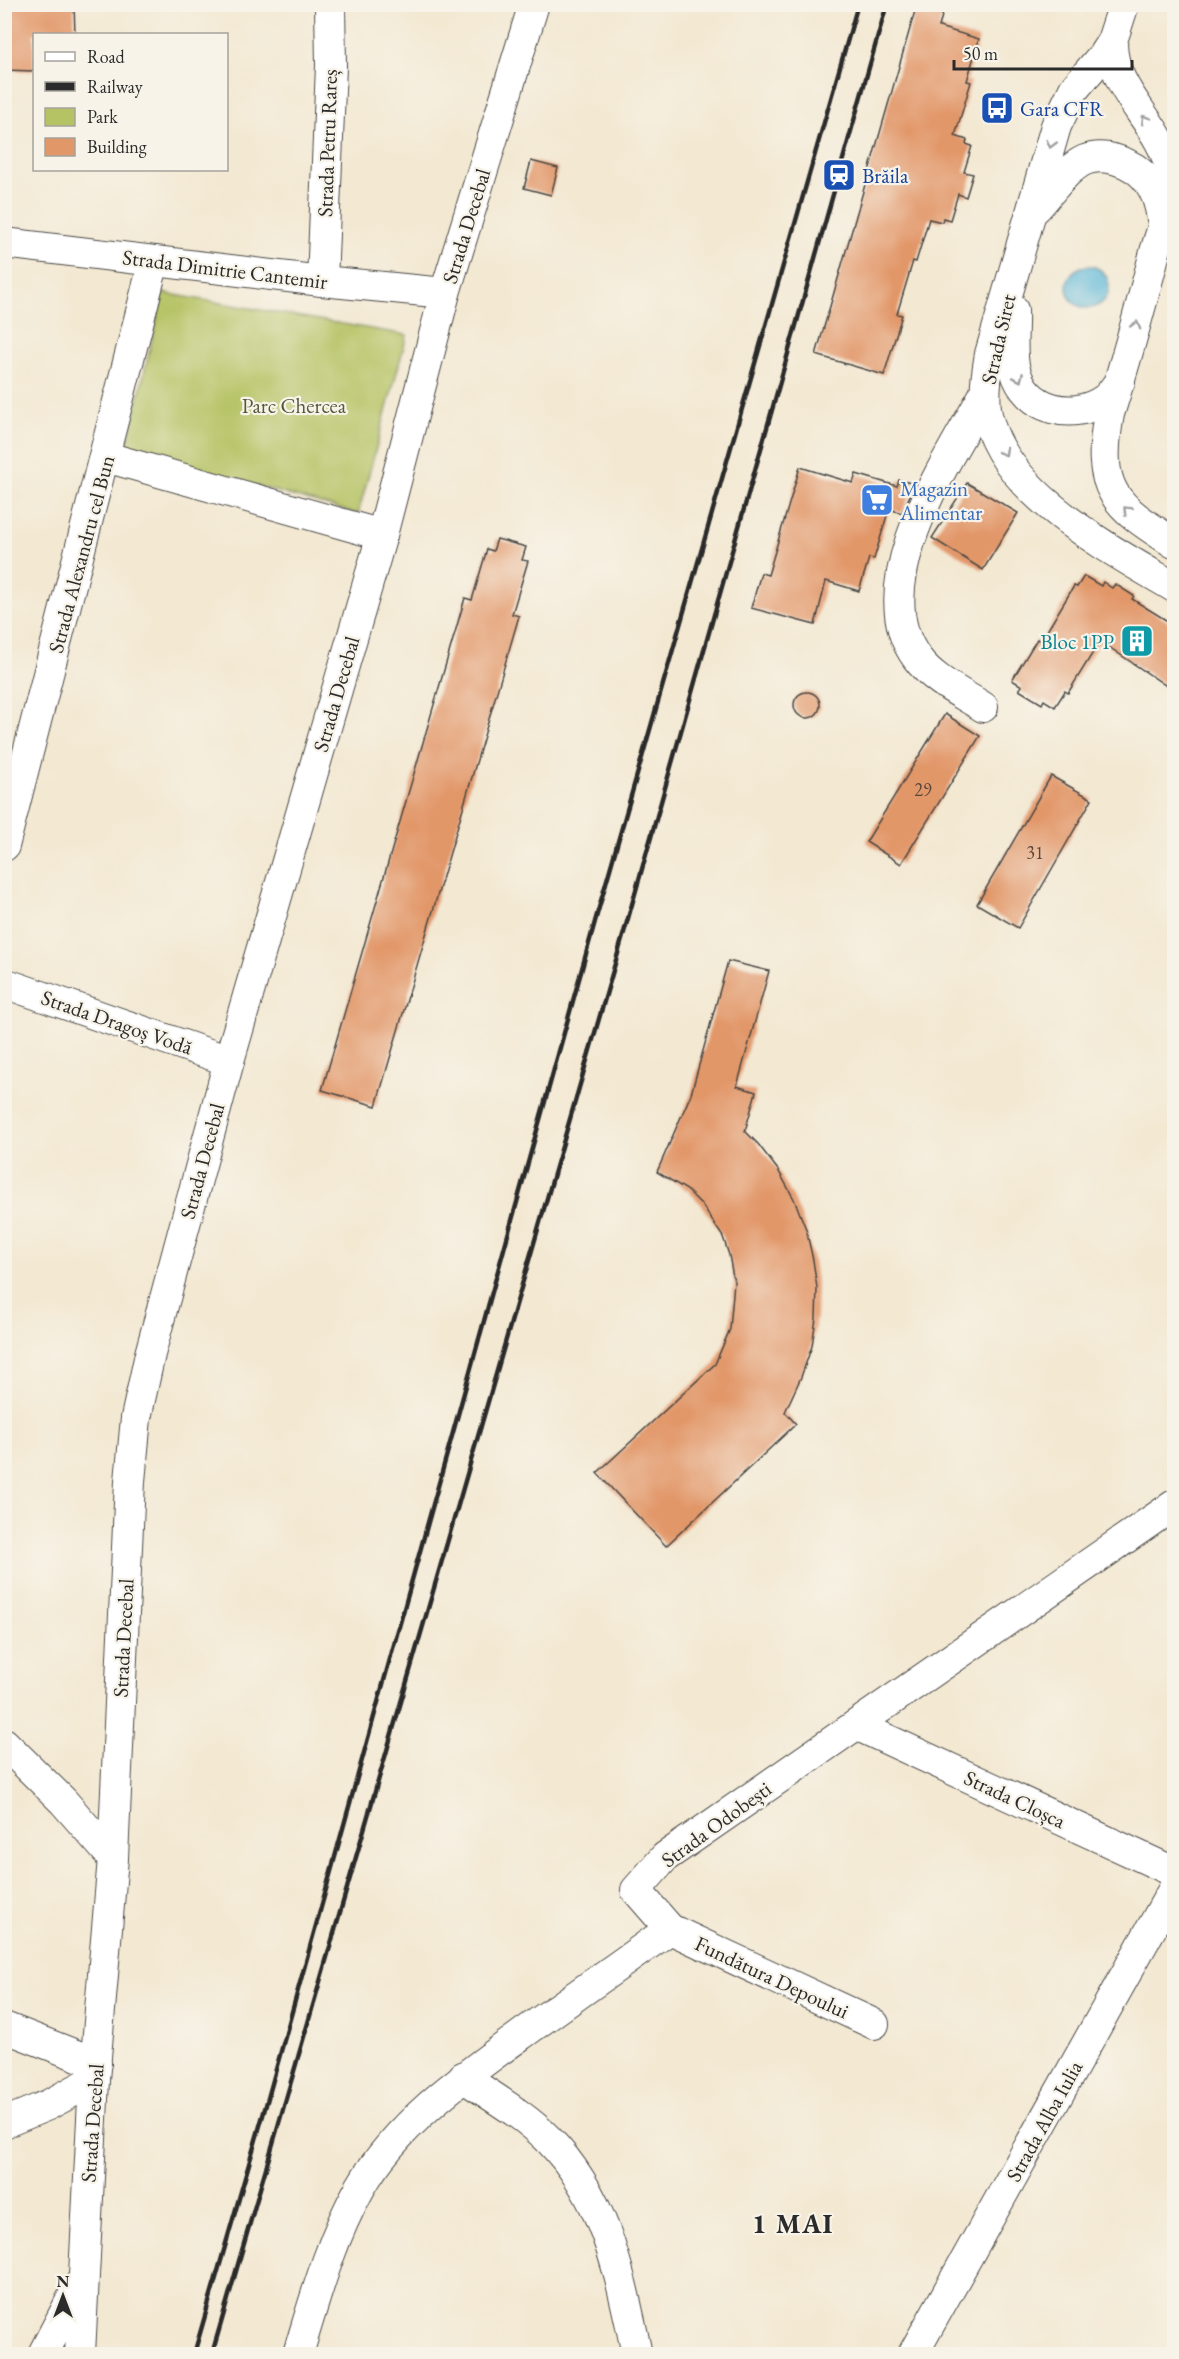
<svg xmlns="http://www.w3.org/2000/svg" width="1179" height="2359" viewBox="0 0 1179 2359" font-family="'EB Garamond',serif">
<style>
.green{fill:#b6c365;stroke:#707748;stroke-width:1.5}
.water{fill:#5cb7d9;stroke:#447182;stroke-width:1.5}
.building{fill:#e29769}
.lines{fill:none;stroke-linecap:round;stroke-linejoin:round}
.minor-casing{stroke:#494744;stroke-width:32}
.minor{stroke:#fff;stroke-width:30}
.rail{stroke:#2b2b2b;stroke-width:4.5}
.oneway{stroke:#a0a0a0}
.labels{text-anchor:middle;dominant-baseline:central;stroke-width:4.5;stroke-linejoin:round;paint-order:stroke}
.number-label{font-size:18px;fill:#59463a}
.transit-label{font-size:21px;fill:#164399;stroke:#f7f3e8;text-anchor:start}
.street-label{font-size:21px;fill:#2b2b2b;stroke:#f7f3e8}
.park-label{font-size:21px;fill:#55593c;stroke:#f7f3e8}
.shop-label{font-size:21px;fill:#366cbe;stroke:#f7f3e8;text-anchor:start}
.culture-label{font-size:21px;fill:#0d838f;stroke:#f7f3e8;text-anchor:end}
.district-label{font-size:27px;font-weight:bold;letter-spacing:1.5px;fill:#2b2b2b;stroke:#f7f3e8}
</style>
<rect width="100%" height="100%" fill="#f7f3e8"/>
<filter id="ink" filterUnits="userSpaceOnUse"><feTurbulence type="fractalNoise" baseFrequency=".0167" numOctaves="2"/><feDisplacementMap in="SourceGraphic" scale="12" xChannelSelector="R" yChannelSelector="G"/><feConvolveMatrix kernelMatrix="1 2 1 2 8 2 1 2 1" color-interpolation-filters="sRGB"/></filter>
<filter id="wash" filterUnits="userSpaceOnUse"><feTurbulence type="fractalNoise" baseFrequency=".008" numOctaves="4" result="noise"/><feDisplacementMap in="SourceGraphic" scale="24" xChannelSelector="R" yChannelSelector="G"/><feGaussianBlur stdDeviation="1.35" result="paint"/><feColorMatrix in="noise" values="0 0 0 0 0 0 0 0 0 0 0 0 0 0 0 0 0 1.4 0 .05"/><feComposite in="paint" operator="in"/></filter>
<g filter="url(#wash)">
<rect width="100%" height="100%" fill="#f3e8d2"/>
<!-- green -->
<polygon class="green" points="163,293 407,335 358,514 126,450"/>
<!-- water -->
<circle class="water" cx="1088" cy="287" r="21"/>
<g id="blocks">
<!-- building -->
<g class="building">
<polygon points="4,4 74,4 75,34 34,34 34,71 4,70"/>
<polygon points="917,4 930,4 944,8 939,27 979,39 967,81 971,82 955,136 967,140 966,144 972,146 964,172 973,174 966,197 958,194 950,220 943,218 942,222 929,219 916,262 913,261 897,314 902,315 884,375 816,355"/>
<polygon points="531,161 558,168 551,195 524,188"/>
<polygon points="800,467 853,483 856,474 897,486 899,480 915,484 902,513 889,509 874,559 869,558 859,591 826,581 815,625 751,608 761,573 768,575"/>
<polygon points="967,483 1018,513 983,570 932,538"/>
<polygon points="497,539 526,547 522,560 528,561 512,614 519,616 376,1106 322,1090 465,598 472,600 487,549 493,551"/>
<polygon points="1084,576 1101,586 1103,582 1112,588 1115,584 1134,596 1132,599 1174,625 1174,691 1100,641 1068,693 1065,691 1055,707 1044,700 1042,704 1019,690 1022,686 1012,680 1037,639 1041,641 1074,586 1077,587"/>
<circle cx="807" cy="705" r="13"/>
<polygon points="945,714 980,736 901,864 866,842"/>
<polygon points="1051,776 1092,799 1018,928 977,904"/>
<polygon points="728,961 769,971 737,1086 756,1092 745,1131 758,1144 778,1170 794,1199 806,1229 813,1260 817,1288 816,1318 812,1346 801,1377 785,1412 796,1424 666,1546 597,1473 715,1364 730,1329 734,1282 729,1255 723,1237 702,1205 687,1190 657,1172 691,1094"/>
</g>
</g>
</g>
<g filter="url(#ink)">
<use href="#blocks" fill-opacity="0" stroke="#494744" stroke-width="1.5"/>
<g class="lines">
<defs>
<g id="minor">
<path d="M1124 4 1112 41 1103 55 1074 89 1056 126 990 354C987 372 984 390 986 409 998 491 1110 549 1174 587"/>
<path d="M1112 41C1111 93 1162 123 1171 172 1175 198 1162 228 1155 252 1141 306 1126 361 1109 414 1095 490 1114 505 1174 543"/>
<path d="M1035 209C1050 194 1065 169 1085 160 1095 156 1107 157 1117 160 1146 169 1158 190 1162 219"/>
<polyline points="4,243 322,281 445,293"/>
<polyline points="322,281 331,66 330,4"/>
<path d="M1013 310C1014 329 1010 351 1015 370 1026 410 1073 422 1105 399 1111 394 1115 387 1120 381"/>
<polyline points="106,457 382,535"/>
<path d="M983 707C961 693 933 680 917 658 862 585 949 458 985 393"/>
<polyline points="4,846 154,261"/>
<polyline points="4,983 229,1061"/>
<polyline points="856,1725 1174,1872"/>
<polyline points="4,1743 63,1801 113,1858"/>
<polyline points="670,1929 874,2024"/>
<polyline points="4,2027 96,2063"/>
<path d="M463 2077C492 2097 523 2114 548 2139 607 2199 620 2276 637 2354"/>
<polyline points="4,2123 48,2105 94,2080"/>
<polyline points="43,2354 79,2285"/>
<polyline points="80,2354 94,2080 113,1858 130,1481 136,1418 150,1354 229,1061 382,535 445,293 534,4"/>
<path d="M298 2354C315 2298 331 2239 360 2188 399 2120 470 2072 532 2027 578 1994 624 1962 670 1929L636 1890 665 1857 1174 1505"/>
<polyline points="913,2354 1174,1888"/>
</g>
</defs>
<!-- minor casing -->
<use href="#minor" class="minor-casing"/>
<!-- minor -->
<use href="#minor" class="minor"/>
<!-- rail -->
<g class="rail">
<polyline points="194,2354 268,2098 596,918 858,4"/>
<polyline points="212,2354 623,936 887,4"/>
</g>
</g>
<!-- one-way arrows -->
<defs><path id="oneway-chevron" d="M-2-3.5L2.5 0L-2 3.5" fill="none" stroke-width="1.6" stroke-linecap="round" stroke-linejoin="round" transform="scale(1.5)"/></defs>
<g class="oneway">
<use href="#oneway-chevron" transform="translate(1145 119) rotate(-123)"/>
<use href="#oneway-chevron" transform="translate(1051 144) rotate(105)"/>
<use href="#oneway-chevron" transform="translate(1136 325) rotate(-74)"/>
<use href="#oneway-chevron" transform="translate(1019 378) rotate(66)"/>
<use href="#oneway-chevron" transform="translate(1004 452) rotate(60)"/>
<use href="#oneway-chevron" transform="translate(1127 510) rotate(-135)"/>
</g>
</g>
<!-- icons -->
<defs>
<symbol id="bus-square" viewBox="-11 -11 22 22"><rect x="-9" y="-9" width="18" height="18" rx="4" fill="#1a4fb4" stroke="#f7f3e8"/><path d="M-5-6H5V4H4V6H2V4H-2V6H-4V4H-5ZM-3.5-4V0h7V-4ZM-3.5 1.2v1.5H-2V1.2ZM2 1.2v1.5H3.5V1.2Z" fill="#fff"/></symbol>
<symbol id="station-square" viewBox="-11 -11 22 22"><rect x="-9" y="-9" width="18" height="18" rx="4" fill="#1a4fb4" stroke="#f7f3e8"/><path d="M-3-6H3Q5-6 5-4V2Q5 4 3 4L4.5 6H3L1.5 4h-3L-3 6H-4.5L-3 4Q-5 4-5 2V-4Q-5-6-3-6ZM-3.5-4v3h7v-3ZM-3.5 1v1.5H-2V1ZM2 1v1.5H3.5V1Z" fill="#fff"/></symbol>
<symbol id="supermarket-square" viewBox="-11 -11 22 22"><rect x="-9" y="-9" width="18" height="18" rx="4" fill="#3f7fe0" stroke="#f7f3e8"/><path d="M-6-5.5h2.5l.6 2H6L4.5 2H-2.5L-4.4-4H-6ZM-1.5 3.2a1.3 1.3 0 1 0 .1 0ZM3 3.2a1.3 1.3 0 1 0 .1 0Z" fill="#fff"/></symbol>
<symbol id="building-square" viewBox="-11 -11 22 22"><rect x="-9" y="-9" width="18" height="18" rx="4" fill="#0f9aa8" stroke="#f7f3e8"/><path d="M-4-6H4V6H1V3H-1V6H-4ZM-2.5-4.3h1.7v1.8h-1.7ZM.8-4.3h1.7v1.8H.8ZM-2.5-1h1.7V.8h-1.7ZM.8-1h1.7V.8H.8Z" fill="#fff"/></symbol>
</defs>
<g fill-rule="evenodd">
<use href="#bus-square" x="978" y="89" width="38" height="38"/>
<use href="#station-square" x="820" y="156" width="38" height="38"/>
<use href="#supermarket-square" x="858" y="481" width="38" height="38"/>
<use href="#building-square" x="1118" y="622" width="38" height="38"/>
</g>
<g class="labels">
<!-- number labels -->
<g class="number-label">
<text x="923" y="789">29</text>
<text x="1035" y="852">31</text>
</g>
<!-- transit labels -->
<g class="transit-label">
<text x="1020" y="108">Gara CFR</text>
<text x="862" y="175">Brăila</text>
</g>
<!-- street labels -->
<g class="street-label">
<text transform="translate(327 143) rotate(-88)">Strada Petru Rareș</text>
<text transform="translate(466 226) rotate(-73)">Strada Decebal</text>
<text transform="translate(225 269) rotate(7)">Strada Dimitrie Cantemir</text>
<text transform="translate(998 339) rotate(-77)">Strada Siret</text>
<text transform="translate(81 554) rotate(-75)">Strada Alexandru cel Bun</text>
<text transform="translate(336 694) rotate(-74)">Strada Decebal</text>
<text transform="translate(117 1022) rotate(19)">Strada Dragoș Vodă</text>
<text transform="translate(202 1161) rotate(-75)">Strada Decebal</text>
<text transform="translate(123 1638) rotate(-87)">Strada Decebal</text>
<text transform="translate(1015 1799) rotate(25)">Strada Cloșca</text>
<text transform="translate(716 1824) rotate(-36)">Strada Odobești</text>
<text transform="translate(772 1977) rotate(25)">Fundătura Depoului</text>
<text transform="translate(1044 2121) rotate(-61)">Strada Alba Iulia</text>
<text transform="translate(92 2123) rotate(-86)">Strada Decebal</text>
</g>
<!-- park labels -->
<g class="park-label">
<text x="294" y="405">Parc Chercea</text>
</g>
<!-- shop labels -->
<g class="shop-label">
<text x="900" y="488">Magazin<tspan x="900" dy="24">Alimentar</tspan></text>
</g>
<!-- culture labels -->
<g class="culture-label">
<text x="1114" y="641">Bloc 1PP</text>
</g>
<!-- district labels -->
<g class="district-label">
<text x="793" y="2223">1 MAI</text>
</g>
</g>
<!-- margin -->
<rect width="1179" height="2359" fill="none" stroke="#f7f3e8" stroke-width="24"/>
<!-- legend -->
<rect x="33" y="33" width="195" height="138" fill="#f7f3e8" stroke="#a5a39c" stroke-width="1.5"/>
<rect x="45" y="52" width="30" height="9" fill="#ffffff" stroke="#a5a39c" stroke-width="1.5"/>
<text x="87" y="63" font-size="18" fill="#2b2b2b">Road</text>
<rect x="45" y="82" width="30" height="9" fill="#2b2b2b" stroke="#a5a39c" stroke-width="1.5"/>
<text x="87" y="93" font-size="18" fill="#2b2b2b">Railway</text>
<rect x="45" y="108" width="30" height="18" fill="#b6c365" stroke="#a5a39c" stroke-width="1.5"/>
<text x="87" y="123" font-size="18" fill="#2b2b2b">Park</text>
<rect x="45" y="138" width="30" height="18" fill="#e29769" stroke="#a5a39c" stroke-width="1.5"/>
<text x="87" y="153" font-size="18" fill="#2b2b2b">Building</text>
<!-- north arrow -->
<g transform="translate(63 2296)" stroke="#f7f3e8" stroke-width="4.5" paint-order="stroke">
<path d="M0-4.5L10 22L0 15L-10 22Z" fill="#2b2b2b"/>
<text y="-9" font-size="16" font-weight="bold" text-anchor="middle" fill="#2b2b2b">N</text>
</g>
<!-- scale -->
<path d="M954 60v9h178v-9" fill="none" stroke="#2b2b2b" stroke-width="3"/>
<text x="963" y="60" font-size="18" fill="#2b2b2b" stroke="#f7f3e8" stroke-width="4.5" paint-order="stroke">50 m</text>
</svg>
